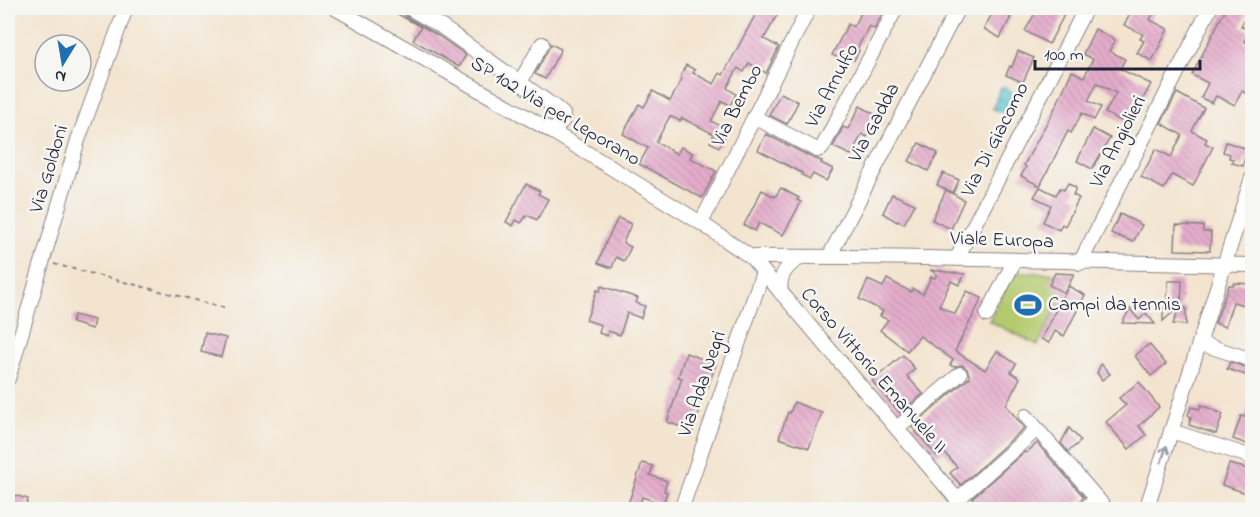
<svg xmlns="http://www.w3.org/2000/svg" width="1260" height="517" viewBox="0 0 1260 517" font-family="'Indie Flower',sans-serif">
<style>
.pitch{fill:#b4ca6e;stroke:#6b7654;stroke-width:1.5}
.water{fill:url(#water-ripples);stroke:#3e7486;stroke-width:1.5}
.building{fill:url(#building-back-hatch)}
.lines{fill:none;stroke-linecap:round;stroke-linejoin:round}
.minor-casing{stroke:#8a8385;stroke-width:16}
.path{stroke:#8a8385;stroke-width:2;stroke-dasharray:4.5 4.5;stroke-linecap:butt}
.minor{stroke:#fff;stroke-width:14}
.oneway{stroke:#9c9ca7}
.labels{text-anchor:middle;dominant-baseline:central;stroke-width:5;stroke-linejoin:round;paint-order:stroke}
.street-label{font-size:20px;fill:#22223b;stroke:#f6f6f2}
.poi-label{font-size:20px;fill:#22223b;stroke:#f6f6f2;text-anchor:start}
</style>
<defs>
<pattern id="water-ripples" width="26" height="14" patternUnits="userSpaceOnUse" patternTransform="scale(1.5)"><rect width="26" height="14" fill="#5ac6d2"/><path d="M2 4q2-2 4 0t4 0M15 11q2-2 4 0t4 0" fill="none" stroke="#4aa0ac"/></pattern>
<pattern id="building-back-hatch" width="6" height="6" patternUnits="userSpaceOnUse" patternTransform="scale(1.5)"><rect width="6" height="6" fill="#e4accb"/><path d="M-1 5l2 2M0 0l6 6M5-1l2 2" fill="none" stroke="#c394af"/></pattern>
</defs>
<rect width="100%" height="100%" fill="#f6f6f2"/>
<filter id="ink" filterUnits="userSpaceOnUse"><feTurbulence type="fractalNoise" baseFrequency=".0167" numOctaves="2"/><feDisplacementMap in="SourceGraphic" scale="12" xChannelSelector="R" yChannelSelector="G"/><feConvolveMatrix kernelMatrix="1 2 1 2 8 2 1 2 1" color-interpolation-filters="sRGB"/></filter>
<filter id="wash" filterUnits="userSpaceOnUse"><feTurbulence type="fractalNoise" baseFrequency=".008" numOctaves="4" result="noise"/><feDisplacementMap in="SourceGraphic" scale="24" xChannelSelector="R" yChannelSelector="G"/><feGaussianBlur stdDeviation="1.35" result="paint"/><feColorMatrix in="noise" values="0 0 0 0 0 0 0 0 0 0 0 0 0 0 0 0 0 1.4 0 .05"/><feComposite in="paint" operator="in"/></filter>
<g filter="url(#wash)">
<rect width="100%" height="100%" fill="#f3e4cf"/>
<!-- pitch -->
<polygon class="pitch" points="1014,272 1074,274 1038,345 989,321"/>
<!-- water -->
<polygon class="water" points="1005,87 1012,93 1004,113 993,109 1000,88"/>
<g id="blocks">
<!-- building -->
<g class="building">
<polygon points="387,8 400,8 405,16 437,35 466,55 459,67 413,40 421,27"/>
<polygon points="759,8 781,8 764,39 779,47 766,73 749,63 744,72 738,68 727,88 736,94 730,105 722,101 711,121 728,130 719,147 710,142 714,134 682,118 680,121 670,116 656,142 677,154 681,147 693,153 690,158 716,171 702,198 639,164 648,148 623,134 639,104 644,107 653,91 670,101 682,79 680,78 686,65 695,70 693,73 714,84 720,73 723,75"/>
<polygon points="864,8 874,8 883,12 874,29 869,26 857,49 859,51 854,60 848,57 846,61 832,55 848,24 853,27"/>
<polygon points="995,8 1011,17 1000,38 984,29"/>
<polygon points="1038,8 1049,8 1064,15 1049,44 1025,31"/>
<polygon points="1133,8 1156,8 1150,20 1168,29 1152,61 1137,53 1144,41 1140,39 1143,34 1124,25"/>
<polygon points="1226,8 1250,8 1241,26 1249,31 1244,41 1252,46 1252,96 1242,91 1235,105 1216,96 1212,103 1201,98 1208,83 1192,75"/>
<polygon points="1095,29 1115,40 1109,51 1125,59 1120,69 1151,84 1129,125 1105,113 1116,93 1097,83 1088,101 1101,107 1094,120 1082,113 1071,133 1068,131 1040,186 1021,176 1026,167 1024,165 1056,106 1072,71 1084,77 1093,59 1083,54"/>
<polygon points="551,44 561,49 545,79 535,74"/>
<polygon points="1018,51 1034,58 1023,82 1006,75 1010,66 1012,67"/>
<polygon points="781,93 798,102 787,124 769,115"/>
<polygon points="1177,93 1204,108 1192,131 1207,139 1205,143 1213,147 1193,186 1172,175 1164,189 1141,177 1156,149 1171,157 1182,135 1161,123"/>
<polygon points="860,106 878,116 867,137 862,134 851,155 833,147 843,127 848,129"/>
<polygon points="1093,129 1110,138 1092,169 1077,161"/>
<polygon points="766,134 813,158 822,161 821,163 833,169 826,181 813,174 810,179 802,175 802,173 758,150"/>
<polygon points="1226,142 1251,150 1248,158 1245,157 1243,166 1232,163 1233,159 1229,158 1230,154 1223,152"/>
<polygon points="919,143 938,153 928,171 909,161"/>
<polygon points="943,173 959,180 953,193 937,185"/>
<polygon points="1068,183 1076,188 1073,195 1079,198 1065,226 1062,224 1059,230 1043,222 1051,205 1034,197 1040,187 1056,195 1060,188 1064,190"/>
<polygon points="526,184 540,191 538,194 548,199 537,220 527,215 521,223 516,220 513,226 506,222"/>
<polygon points="781,188 799,198 797,200 801,202 783,235 759,223 755,231 744,225 762,190 775,197"/>
<polygon points="946,190 964,200 951,229 932,220"/>
<polygon points="892,194 915,204 904,224 898,221 897,222 883,213"/>
<polygon points="1120,214 1142,225 1133,242 1111,233"/>
<polygon points="618,218 631,224 623,243 631,247 624,261 616,257 612,268 598,263 607,240"/>
<polygon points="1176,225 1203,226 1203,232 1211,232 1210,251 1175,250"/>
<polygon points="930,270 965,274 959,285 951,281 939,306 955,314 967,291 982,298 955,351 985,370 997,351 1016,364 1011,372 1020,378 1006,405 1024,428 961,485 950,473 957,467 943,451 937,456 912,427 970,377 967,369 962,365 954,367 950,365 953,360 920,336 907,351 880,330 888,320 880,316 883,311 859,299 868,280 883,287 887,279 911,292 913,289 923,294 931,277 935,278 937,274"/>
<polygon points="1055,273 1074,274 1065,293 1049,285"/>
<polygon points="1168,281 1182,281 1181,305 1163,321 1163,308 1167,308"/>
<polygon points="1234,283 1252,284 1252,302 1245,301 1245,305 1233,302 1225,327 1215,323 1229,285 1234,285"/>
<polygon points="601,286 638,298 636,303 645,306 641,318 627,313 620,335 608,331 607,336 599,333 601,325 586,320 597,290 600,291"/>
<polygon points="1068,286 1085,295 1064,336 1055,331 1049,343 1041,339"/>
<polygon points="1179,308 1186,308 1186,325 1173,324"/>
<polygon points="1130,309 1139,320 1146,313 1155,324 1122,323"/>
<polygon points="74,315 94,320 92,329 72,323"/>
<polygon points="205,333 226,338 221,357 201,352"/>
<polygon points="1149,344 1166,364 1151,376 1135,356"/>
<polygon points="686,353 716,364 708,387 700,384 692,407 700,410 693,431 667,422 682,378 678,377"/>
<polygon points="903,355 915,369 907,376 923,394 900,413 872,381"/>
<polygon points="1230,362 1252,369 1252,377 1227,369"/>
<polygon points="1101,364 1110,374 1102,380 1097,373"/>
<polygon points="1139,382 1159,407 1139,426 1146,435 1129,449 1106,422 1126,405 1119,398"/>
<polygon points="1251,401 1252,401 1252,446 1233,439 1241,416 1245,417"/>
<polygon points="794,402 822,413 809,448 779,438 788,412 790,413"/>
<polygon points="1201,405 1223,414 1216,434 1189,425 1191,417 1188,415 1191,407 1200,409"/>
<polygon points="1069,428 1081,441 1068,452 1061,443"/>
<polygon points="1037,443 1084,497 1070,510 982,510 972,498 1024,452 1026,453"/>
<polygon points="642,463 653,466 650,475 667,481 664,491 667,492 663,504 642,497 638,510 634,510 627,507"/>
<polygon points="1229,464 1249,469 1248,472 1252,473 1252,495 1222,485"/>
<polygon points="14,495 28,499 25,510 10,508"/>
</g>
</g>
</g>
<g filter="url(#ink)">
<use href="#blocks" fill-opacity="0" stroke="#8a8385" stroke-width="1.5"/>
<g class="lines">
<defs>
<g id="minor">
<polyline points="335,8 553,132 701,223 751,257 966,510"/>
<polyline points="409,8 442,27 556,108 563,114 563,120 553,132"/>
<polyline points="520,82 542,44"/>
<polyline points="754,117 817,150 822,148 896,8"/>
<polyline points="701,223 809,8"/>
<path d="M751 257C918 255 1085 263 1252 265"/>
<polyline points="829,257 958,8"/>
<polyline points="957,258 1086,8"/>
<polyline points="1080,263 1210,8"/>
<path d="M781 293C778 275 787 265 802 257"/>
<polyline points="987,315 1015,260"/>
<polyline points="1199,343 1252,360"/>
<polyline points="8,379 78,140 126,8"/>
<polyline points="1026,416 1037,429"/>
<polyline points="897,428 960,374"/>
<polyline points="1171,431 1252,457"/>
<polyline points="957,500 1037,429 1107,510"/>
<polyline points="681,510 763,272"/>
<polyline points="1083,510 1097,498"/>
<polyline points="1146,510 1252,178"/>
</g>
</defs>
<!-- minor casing -->
<use href="#minor" class="minor-casing"/>
<!-- path -->
<g class="path">
<polyline points="444,16 447,8"/>
<polyline points="54,264 226,308"/>
</g>
<!-- minor -->
<use href="#minor" class="minor"/>
</g>
<!-- one-way arrows -->
<defs><path id="oneway-shaft" d="M-6 0H5M1.5-3L5.5 0L1.5 3" fill="none" stroke-width="1.6" stroke-linecap="round" stroke-linejoin="round" transform="scale(1.5)"/></defs>
<use class="oneway" href="#oneway-shaft" transform="translate(1164 454) rotate(-72)"/>
</g>
<!-- icons -->
<defs>
<symbol id="stadium-bare" viewBox="-9 -9 18 18"><path d="M0-5a6.5 5 0 1 0 0 10a6.5 5 0 1 0 0-10ZM-3.5-1.8h7v3.6h-7Z" fill="#1f6fb2" stroke="#f6f6f2" stroke-width="2.5" paint-order="stroke"/></symbol>
</defs>
<g fill-rule="evenodd">
<use href="#stadium-bare" x="1009" y="286" width="38" height="38"/>
</g>
<g class="labels">
<!-- street labels -->
<g class="street-label">
<text transform="translate(833 86) rotate(-62)">Via Arnulfo</text>
<text transform="translate(738 106) rotate(-63)">Via Bembo</text>
<text transform="translate(555 112) rotate(31)">SP 102 Via per Leporano</text>
<text transform="translate(875 123) rotate(-62)">Via Gadda</text>
<text transform="translate(996 140) rotate(-63)">Via Di Giacomo</text>
<text transform="translate(1119 142) rotate(-63)">Via Angiolieri</text>
<text transform="translate(50 169) rotate(-73)">Via Goldoni</text>
<text transform="translate(1002 241) rotate(2)">Viale Europa</text>
<text transform="translate(873 371) rotate(49)">Corso Vittorio Emanuele II</text>
<text transform="translate(703 384) rotate(-71)">Via Ada Negri</text>
</g>
<!-- poi labels -->
<g class="poi-label">
<text x="1048" y="305">Campi da tennis</text>
</g>
</g>
<!-- margin -->
<rect width="1260" height="517" fill="none" stroke="#f6f6f2" stroke-width="30"/>
<!-- north arrow -->
<g transform="translate(63 63) rotate(191)"><circle r="28" fill="#f6f6f2" stroke="#a1a1a9" stroke-width="1.5"/>
<path d="M0-4.5L10 22L0 15L-10 22Z" fill="#1f6fb2"/>
<text y="-9" font-size="16" font-weight="bold" text-anchor="middle" fill="#22223b">N</text>
</g>
<!-- scale -->
<path d="M1035 60v9h165v-9" fill="none" stroke="#22223b" stroke-width="3"/>
<text x="1044" y="60" font-size="18" fill="#22223b" stroke="#f6f6f2" stroke-width="4.5" paint-order="stroke">100 m</text>
</svg>
